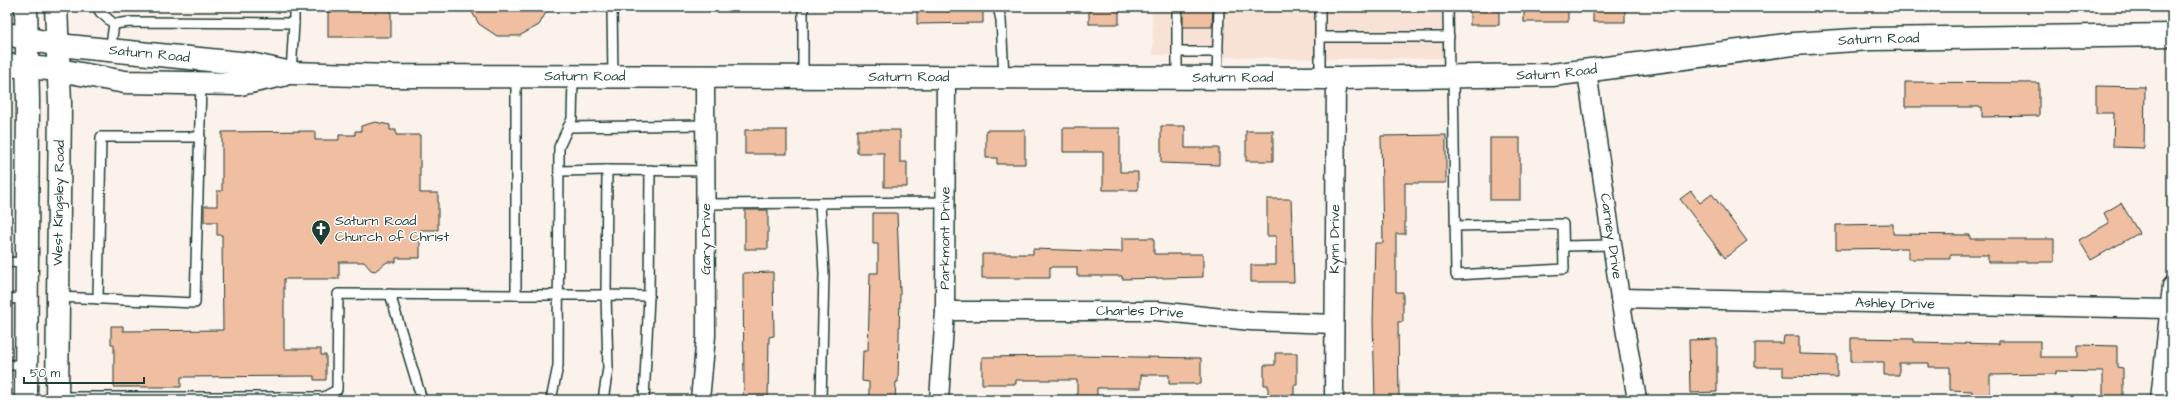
<svg xmlns="http://www.w3.org/2000/svg" width="2179" height="407" viewBox="0 0 2179 407" font-family="'Architects Daughter',sans-serif">
<style>
.built{fill:#f8e2d6}
.building{fill:#f0bea1;stroke:#1f3d34}
.lines{fill:none;stroke-linecap:round;stroke-linejoin:round}
.lane-casing{stroke:#1f3d34;stroke-width:12}
.street-casing{stroke:#1f3d34;stroke-width:21}
.secondary-casing{stroke:#1f3d34;stroke-width:25}
.lane{stroke:#fff;stroke-width:9}
.street{stroke:#fff;stroke-width:18}
.secondary{stroke:#fff;stroke-width:22}
.labels{text-anchor:middle;dominant-baseline:central;stroke-width:3;stroke-linejoin:round;paint-order:stroke}
.street-label{font-size:14px;fill:#1f3d34;stroke:#fff}
.poi-label{font-size:14px;fill:#1f3d34;stroke:#fff;text-anchor:start}
</style>
<rect width="100%" height="100%" fill="#fcf2ec"/>
<filter id="ink" filterUnits="userSpaceOnUse"><feTurbulence type="fractalNoise" baseFrequency=".025" numOctaves="2"/><feDisplacementMap in="SourceGraphic" scale="8" xChannelSelector="R" yChannelSelector="G"/><feConvolveMatrix kernelMatrix="1 2 1 2 8 2 1 2 1" color-interpolation-filters="sRGB"/></filter>
<g filter="url(#ink)">
<!-- built -->
<polygon class="built" points="1152,7 1454,7 1455,58 1310,59 1153,55"/>
<!-- building -->
<g class="building">
<rect x="328" y="7" width="63" height="30"/>
<polygon points="469,7 549,7 539,25 519,36 497,36 479,24"/>
<polygon points="917,7 983,7 983,23 917,24"/>
<rect x="1089" y="7" width="30" height="17"/>
<polygon points="1183,7 1213,7 1212,27 1183,27"/>
<rect x="1470" y="7" width="29" height="18"/>
<rect x="1524" y="7" width="44" height="15"/>
<rect x="1593" y="7" width="32" height="15"/>
<polygon points="1905,82 2039,83 2039,116 1982,117 1982,107 1905,107"/>
<polygon points="2096,86 2145,87 2144,148 2113,147 2114,113 2096,113"/>
<polygon points="375,122 390,125 390,130 396,130 396,135 420,135 420,193 438,193 438,230 420,230 420,258 396,258 396,262 387,262 375,271 371,270 364,262 339,262 339,279 284,279 284,349 321,349 321,355 326,355 326,380 314,380 314,376 181,377 181,387 114,387 114,344 111,344 111,326 123,326 123,331 223,330 222,235 217,235 217,222 204,222 204,206 217,206 217,191 222,191 222,132 315,131 315,140 339,140 339,135 355,135 355,131 361,131 361,126"/>
<polygon points="1161,126 1185,126 1185,148 1219,148 1219,165 1161,163"/>
<polygon points="1063,128 1120,128 1120,172 1138,172 1138,190 1103,190 1103,152 1063,152"/>
<rect x="745" y="130" width="42" height="24"/>
<polygon points="857,130 900,130 900,162 907,162 907,187 884,187 884,153 857,153"/>
<polygon points="986,130 1025,130 1025,164 997,164 997,158 986,158"/>
<rect x="1246" y="131" width="27" height="30"/>
<polygon points="1446,135 1446,183 1405,183 1405,234 1396,234 1396,292 1403,292 1403,322 1398,322 1399,400 1375,400 1373,322 1375,243 1383,243 1381,136"/>
<rect x="1490" y="138" width="30" height="62"/>
<polygon points="1691,191 1700,203 1712,194 1747,241 1725,258 1680,199"/>
<polygon points="1267,199 1291,199 1294,282 1251,282 1251,265 1276,265 1276,236 1267,236"/>
<polygon points="2121,203 2139,233 2091,260 2079,240 2109,223 2104,213"/>
<rect x="745" y="210" width="23" height="39"/>
<polygon points="873,213 897,213 900,293 898,382 896,382 895,400 869,400 869,382 862,381 863,351 868,351 870,273 878,273 878,244 873,244"/>
<polygon points="1893,224 1893,234 1970,235 1970,239 2054,239 2054,262 1988,262 1988,255 1950,255 1950,259 1908,259 1908,248 1836,249 1836,225"/>
<polygon points="1122,238 1154,238 1154,254 1203,254 1203,277 1122,279 1122,276 1077,276 1077,267 1050,267 1050,278 982,278 982,254 1033,254 1033,249 1122,252"/>
<polygon points="773,272 774,336 769,337 768,400 742,400 744,387 743,273"/>
<polygon points="1784,336 1799,336 1799,354 1837,355 1837,377 1783,376 1783,367 1755,367 1755,343 1783,343"/>
<polygon points="1851,338 1914,339 1914,342 1999,344 1999,341 2040,341 2040,357 2078,357 2078,345 2117,346 2117,367 2123,368 2123,400 2103,400 2103,372 2056,371 2056,374 1990,375 1990,400 1972,400 1972,391 1950,390 1950,367 1929,367 1929,363 1899,363 1899,375 1884,375 1884,362 1851,362"/>
<polygon points="1717,339 1717,392 1690,393 1689,340"/>
<polygon points="1275,353 1297,353 1297,385 1294,385 1294,400 1268,400 1268,385 1264,385 1264,365 1275,365"/>
<polygon points="1077,356 1201,358 1201,384 1169,384 1169,375 1141,375 1141,388 1097,388 1097,396 1077,396 1077,380 1016,380 1016,384 982,384 982,357"/>
</g>
<g class="lines">
<defs>
<g id="lane">
<polyline points="97,7 100,12 114,24"/>
<polyline points="612,7 613,77"/>
<polyline points="803,7 803,77"/>
<polyline points="998,7 1001,20 1004,77"/>
<polyline points="1320,7 1320,78"/>
<polyline points="1448,7 1449,77"/>
<polyline points="294,23 294,7"/>
<polyline points="114,24 130,22 294,23 291,73"/>
<polyline points="1320,37 1449,37"/>
<polyline points="110,51 114,24"/>
<polyline points="1177,52 1218,52"/>
<polyline points="1177,77 1177,7"/>
<polyline points="1453,77 1456,275 1564,269 1563,224 1455,226"/>
<polyline points="1217,78 1219,7"/>
<polyline points="568,127 705,125"/>
<polyline points="559,171 607,170"/>
<polyline points="706,204 946,202"/>
<polyline points="820,204 824,274 821,400"/>
<polyline points="1564,246 1612,245"/>
<polyline points="7,262 27,263"/>
<polyline points="390,294 422,400"/>
<polyline points="516,295 606,295 607,170 706,171"/>
<polyline points="58,297 195,303 201,84"/>
<polyline points="7,299 27,298"/>
<polyline points="98,299 101,137 200,137"/>
<polyline points="7,365 26,365"/>
<polyline points="57,397 324,397 337,390 338,294 516,295 516,78"/>
<polyline points="551,400 558,366 559,147 572,119 573,78"/>
<polyline points="603,400 608,368 606,295 649,296"/>
<polyline points="644,400 649,296 650,170"/>
</g>
<g id="street">
<path id="s1" d="M1587 72 1620 298 1637 400"/>
<path id="s2" d="M1620 298 2169 309"/>
<path id="s3" d="M945 311H1157L1251 321 1334 324"/>
<polyline points="700,400 706,336 705,77"/>
<path id="s4" d="M939 400 945 311 946 76"/>
<path id="s5" d="M1334 400 1336 78"/>
<polyline points="2160,400 2172,286"/>
</g>
<g id="secondary">
<polyline points="26,7 28,101 26,400"/>
<polyline points="56,7 60,103 57,400"/>
<path id="s6" d="M7 34 58 45 250 64 291 73 389 76 1336 78 1552 75 1793 44 1871 39 2172 35"/>
<polyline points="7,65 59,70 125,82 240,84 283,75"/>
</g>
</defs>
<!-- lane casing -->
<use href="#lane" class="lane-casing"/>
<!-- street casing -->
<use href="#street" class="street-casing"/>
<!-- secondary casing -->
<use href="#secondary" class="secondary-casing"/>
<!-- lane -->
<use href="#lane" class="lane"/>
<!-- street -->
<use href="#street" class="street"/>
<!-- secondary -->
<use href="#secondary" class="secondary"/>
</g>
</g>
<!-- icons -->
<defs>
<symbol id="church-pin" viewBox="-11 -11 22 30"><path d="M0 17L-7.5 6A9.5 9.5 0 1 1 7.5 6Z" fill="#1f3d34" stroke="#fff"/><path d="M-1.2-6h2.4v3.5h3.3v2.4h-3.3V6h-2.4V-.1h-3.3v-2.4h3.3Z" fill="#fff"/></symbol>
</defs>
<g fill-rule="evenodd">
<use href="#church-pin" x="310" y="218" width="22" height="30"/>
</g>
<g class="labels">
<!-- street labels -->
<g class="street-label">
<text stroke="none"><textPath href="#s6" startOffset="1877">Saturn Road</textPath></text>
<text stroke="none"><textPath href="#s6" startOffset="144">Saturn Road</textPath></text>
<text stroke="none"><textPath href="#s6" startOffset="1553">Saturn Road</textPath></text>
<text stroke="none"><textPath href="#s6" startOffset="905">Saturn Road</textPath></text>
<text stroke="none"><textPath href="#s6" startOffset="581">Saturn Road</textPath></text>
<text stroke="none"><textPath href="#s6" startOffset="1229">Saturn Road</textPath></text>
<text transform="translate(59 203) rotate(-89)">West Kingsley Road</text>
<text stroke="none"><textPath href="#s1" startOffset="166">Carney Drive</textPath></text>
<text stroke="none"><textPath href="#s4" startOffset="162">Parkmont Drive</textPath></text>
<text transform="translate(706 239) rotate(-90)">Gary Drive</text>
<text stroke="none"><textPath href="#s5" startOffset="161">Kynn Drive</textPath></text>
<text stroke="none"><textPath href="#s2" startOffset="275">Ashley Drive</textPath></text>
<text stroke="none"><textPath href="#s3" startOffset="195">Charles Drive</textPath></text>
</g>
<!-- poi labels -->
<g class="poi-label">
<text x="335" y="221">Saturn Road<tspan x="335" dy="16">Church of Christ</tspan></text>
</g>
</g>
<!-- margin -->
<rect width="2179" height="407" fill="none" stroke="#fff" stroke-width="24"/>
<rect x="12" y="12" width="2155" height="383" fill="none" stroke="#1f3d34" stroke-width="1.5" filter="url(#ink)"/>
<!-- scale -->
<path d="M24 377v6h120v-6" fill="none" stroke="#1f3d34" stroke-width="2"/>
<text x="30" y="377" font-size="12" fill="#1f3d34" stroke="#ffffff" stroke-width="3" paint-order="stroke">50 m</text>
</svg>
